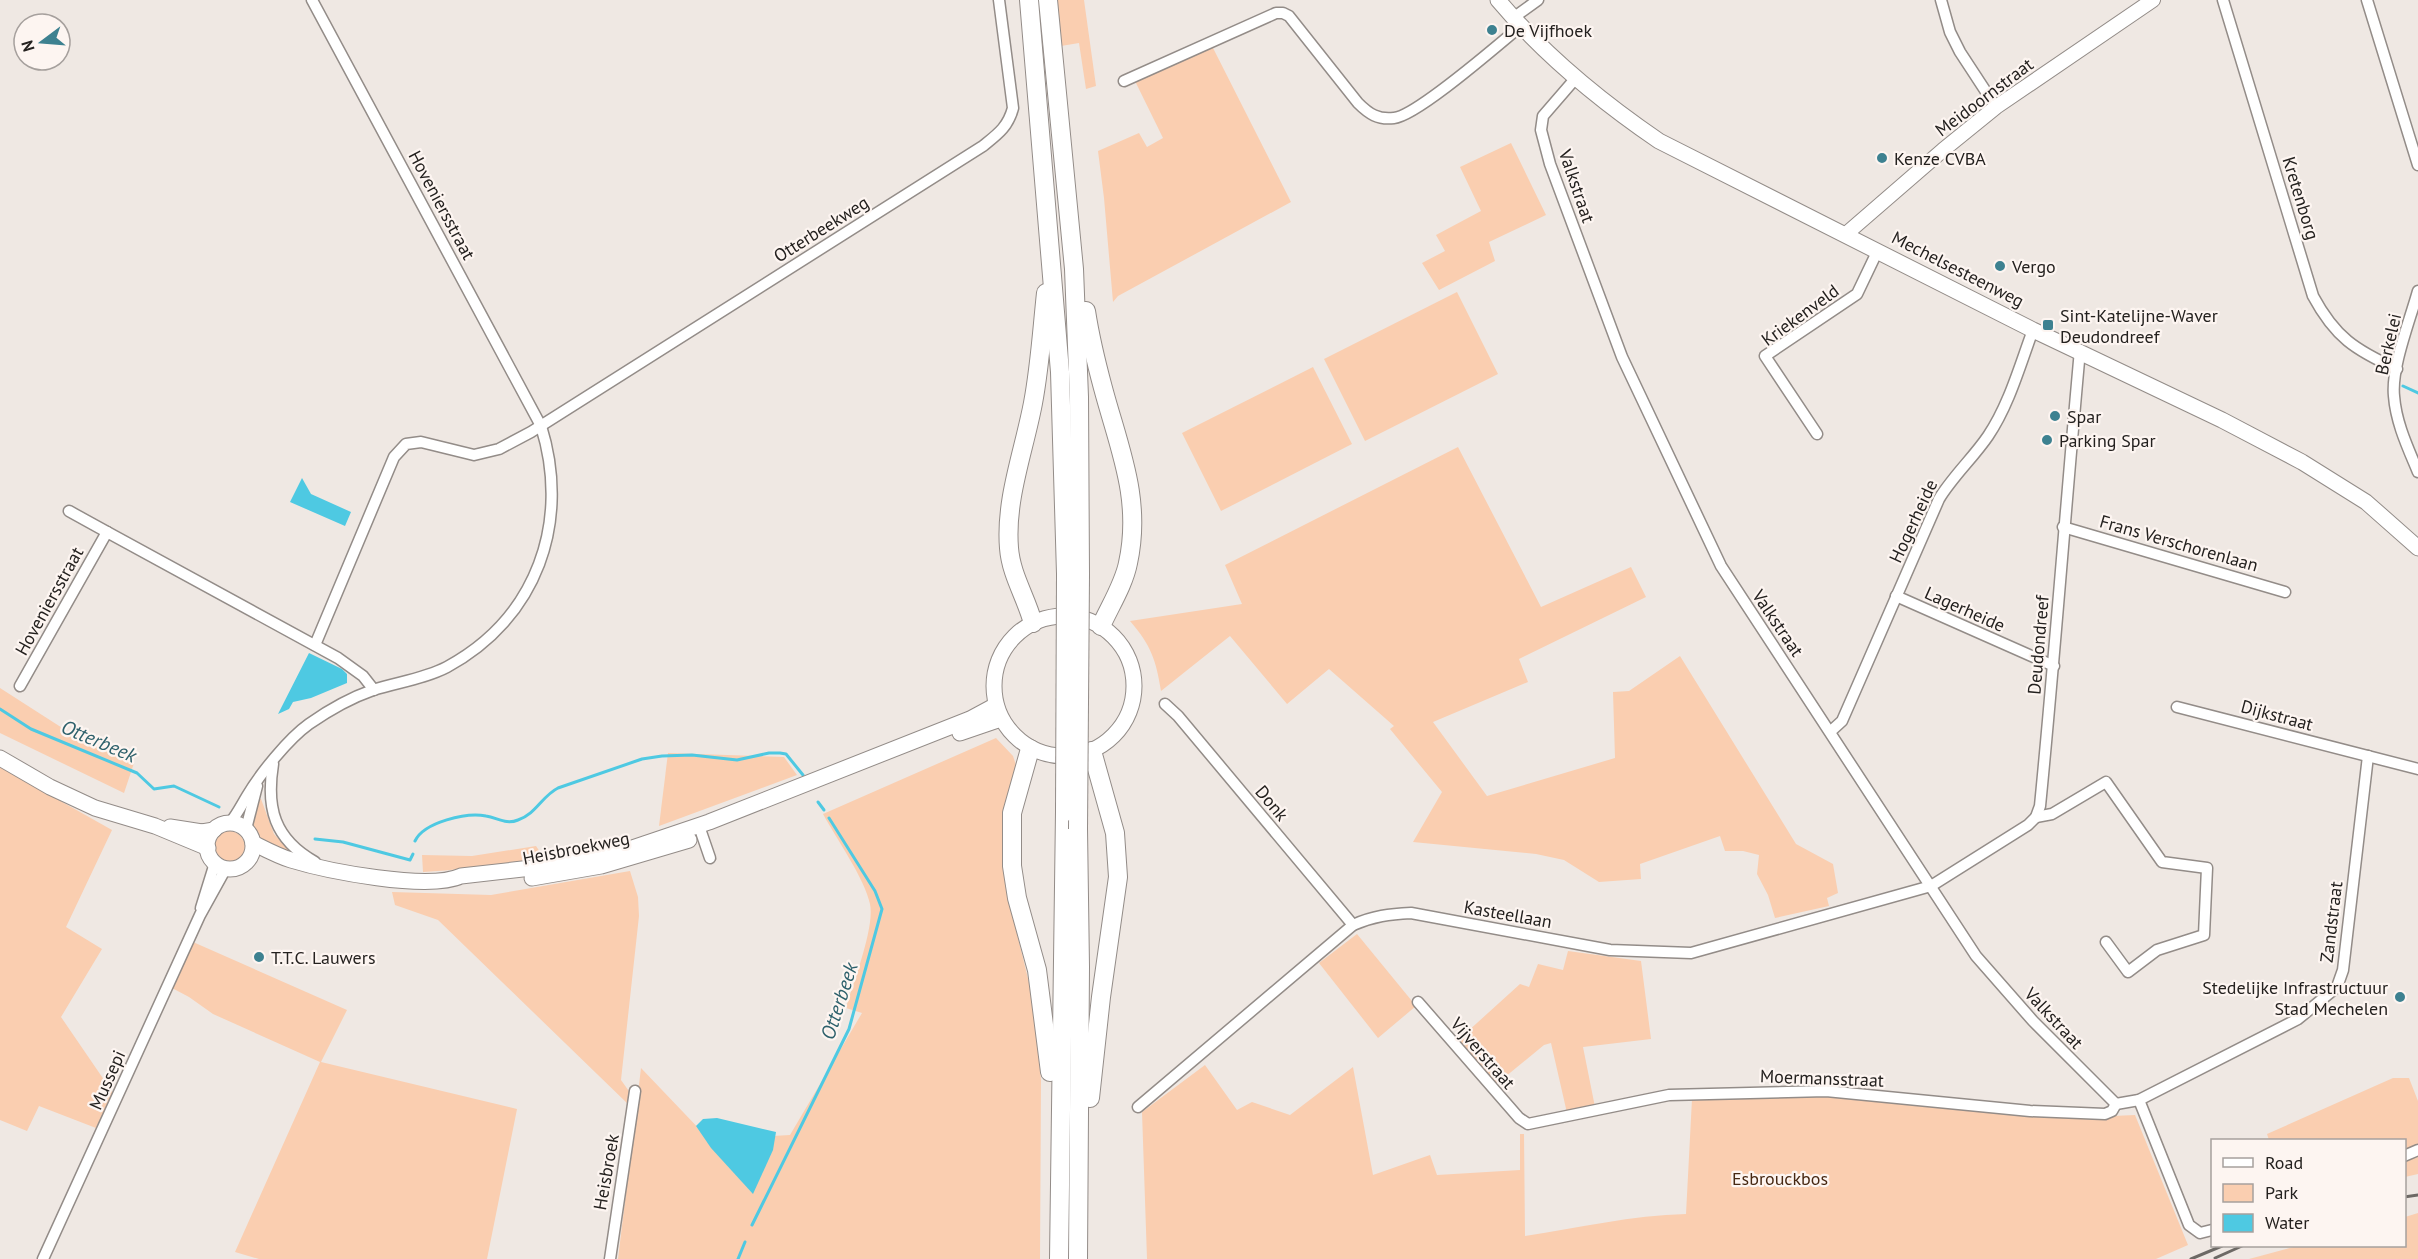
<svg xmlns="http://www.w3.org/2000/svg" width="2418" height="1259" viewBox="0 0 2418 1259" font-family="'PT Sans',sans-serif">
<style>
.green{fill:#faceb0}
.water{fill:#4ec9e2}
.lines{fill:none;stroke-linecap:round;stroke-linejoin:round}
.stream{stroke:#4ec9e2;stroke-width:3}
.minor-casing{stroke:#938c88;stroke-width:13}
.tertiary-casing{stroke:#938c88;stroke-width:16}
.secondary-casing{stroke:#938c88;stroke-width:17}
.trunk-casing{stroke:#938c88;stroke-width:20}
.minor{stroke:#fff;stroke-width:10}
.tertiary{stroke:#fff;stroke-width:14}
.secondary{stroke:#fff;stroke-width:15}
.trunk{stroke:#fff;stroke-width:18}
.rail{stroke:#6d6965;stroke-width:3}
.trunk-bridge-casing{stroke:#938c88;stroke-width:20;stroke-linecap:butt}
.trunk-bridge{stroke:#fff;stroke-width:18}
.poi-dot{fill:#3d8190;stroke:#fdf5f1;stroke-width:2}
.labels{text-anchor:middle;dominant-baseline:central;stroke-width:4.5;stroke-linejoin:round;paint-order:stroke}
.poi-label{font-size:18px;fill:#24211f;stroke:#fdf5f1;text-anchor:start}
.street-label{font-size:18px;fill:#24211f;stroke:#fdf5f1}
.park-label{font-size:18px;fill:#472812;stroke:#fdf5f1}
.water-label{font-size:20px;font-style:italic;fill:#2d606b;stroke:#fdf5f1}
</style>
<rect width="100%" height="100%" fill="#efe8e3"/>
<!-- green -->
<g class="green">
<polygon points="1055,0 1084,0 1096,86 1086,89 1079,43 1061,46"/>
<polygon points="1212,46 1291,202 1118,296 1113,302 1104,198 1098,151 1139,133 1147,147 1163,138 1135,81"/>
<polygon points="1511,143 1546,215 1489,242 1495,261 1439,290 1422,263 1445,251 1436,235 1481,211 1460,167"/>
<polygon points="1457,292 1498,374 1365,441 1324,359"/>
<polygon points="1313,367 1352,444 1221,511 1182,433"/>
<path d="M1458 447 1541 607 1631 567 1646 597 1519 659 1528 682 1433 722 1487 796 1615 758 1613 692 1629 691 1680 656 1796 844 1833 864 1838 893 1827 898 1829 906 1775 918 1768 895 1757 874 1759 855 1743 851H1725L1720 836 1640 864 1641 879 1599 882 1564 860 1536 854 1413 842 1442 792 1390 729 1394 726 1329 669 1287 704 1230 636 1161 691C1156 660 1151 645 1130 621L1242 604 1225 565Z"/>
<polygon points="0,688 81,740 134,763 124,793 0,733"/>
<path d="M996 738 1013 756 1016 765 1003 812 1002 849 1006 889 1033 999 1041 1080 1040 1259H618L641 1068 748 1180 773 1136 790 1135 862 1013 846 1008C853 983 875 928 870 904 865 879 836 838 823 814Z"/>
<polygon points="668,753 784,757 797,775 659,826"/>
<polygon points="0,767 112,830 66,927 102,949 61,1017 113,1093 96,1128 39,1106 27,1131 0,1120"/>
<polygon points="259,799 261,799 274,834 292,854 258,838 253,824"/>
<circle cx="229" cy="847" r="16"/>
<path d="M536 846 544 858C503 863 464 870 423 872L422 855 472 856Z"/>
<polygon points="630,871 638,897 639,916 621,1080 631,1094 629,1105 438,920 395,905 392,892 491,895"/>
<polygon points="1357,934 1416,1006 1378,1038 1319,963"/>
<polygon points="193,942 347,1010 321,1062 517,1109 487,1259 259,1259 235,1252 320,1062 213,1014 189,997 172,988"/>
<polygon points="1568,951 1641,961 1651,1039 1583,1047 1595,1107 1567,1113 1551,1043 1544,1045 1494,1086 1456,1042 1520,984 1529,987 1538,964 1563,970"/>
<path d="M1205 1065 1237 1110 1252 1102 1290 1115 1353 1067 1373 1175 1430 1155 1437 1175 1520 1170V1134H1524L1525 1236C1579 1228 1632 1215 1686 1214L1692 1099C1736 1098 1787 1093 1829 1096 1930 1104 2033 1121 2135 1115L2188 1245 2156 1259H1147L1142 1112Z"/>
<polygon points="2393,1078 2409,1078 2418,1101 2418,1174 2405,1177 2404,1140 2269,1140 2267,1134"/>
<polygon points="2418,1213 2418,1259 2249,1259 2297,1246 2404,1246 2405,1217"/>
</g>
<!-- water -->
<g class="water">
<polygon points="302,478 311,494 351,512 345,526 290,502"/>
<polygon points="309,653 342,669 347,674 347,683 311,698 293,702 289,709 278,714"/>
<polygon points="717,1118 776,1132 773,1150 753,1194 711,1148 696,1126 703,1119"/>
</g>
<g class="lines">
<!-- stream -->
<g class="stream">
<polyline points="2403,386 2418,393"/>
<polyline points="0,709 31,729 137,773 154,789 174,786 219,807"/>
<polyline points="818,802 824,810"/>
<polyline points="315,839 343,842 410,860 413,854"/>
<path d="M415 841C424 822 467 812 486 816 498 818 506 825 518 820 536 814 542 796 558 788L642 759 662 756 692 755 737 760 769 753H780L786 754 803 775"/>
<polyline points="752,1225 849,1029 882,909 875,891 829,818"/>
<polyline points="738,1259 745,1242"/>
</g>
<defs>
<g id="minor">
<polyline points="1941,0 1950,32 1960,52 1996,107"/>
<path d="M2223 0 2313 296C2335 337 2355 350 2397 369"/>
<polyline points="2367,0 2418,165"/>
<polyline points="1513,18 1538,0"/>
<polyline points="1575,79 1543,116 1541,130 1550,164 1622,357 1721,566 1976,956 2033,1021 2116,1104 2139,1100 2298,1019 2337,987 2343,970 2368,756"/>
<path d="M1124 81 1276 13H1283L1289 16 1358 103C1369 114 1378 120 1394 118 1417 116 1499 44 1521 26"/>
<path d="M2418 291C2410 320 2391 368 2394 396 2396 423 2408 448 2418 472"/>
<polyline points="1817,434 1765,356 1857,294 1878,250"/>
<polyline points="69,511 107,532"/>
<polyline points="2063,527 2285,592"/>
<polyline points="1896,596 2054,666"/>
<path d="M315 645 394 457 406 444 421 442 474 455 499 449 531 432 983 146C998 134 1008 127 1013 108L999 0"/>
<polyline points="20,686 107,532 338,658 363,676 374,690"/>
<polyline points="1165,704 1178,716 1353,925"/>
<polyline points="2177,707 2418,769"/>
<path d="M1831 731 1842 721 1939 499C1953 476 1973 458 1988 436 2009 405 2020 365 2033 330"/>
<path d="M273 764C266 808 274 839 315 862"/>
<polyline points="2036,817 2052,814 2106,782 2162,862 2207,868 2204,935 2157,950 2128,972 2106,942"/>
<path d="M230 823C237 814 241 806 247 796 260 774 288 739 309 724 329 710 350 698 373 690 398 682 424 679 447 667 537 618 571 522 541 426L312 0"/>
<polyline points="699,826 710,858"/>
<polyline points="246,829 257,786"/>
<polyline points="201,908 215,863"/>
<polyline points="1418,1002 1519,1118 1528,1124 1669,1095 1826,1091 2030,1111 2105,1114 2112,1111 2116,1104"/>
<polyline points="2139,1100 2189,1225 2200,1233 2212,1230"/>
<path d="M1138 1107 1353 925C1373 916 1390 914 1411 913L1610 950 1691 953 1931 886 2028 825 2036 817 2040 806C2055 654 2066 502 2080 350"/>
<polyline points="2404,1156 2418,1150"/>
<polyline points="43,1259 200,915 226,868"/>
<polyline points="610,1259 635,1091"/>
</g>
<polyline id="tertiary" points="1846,234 1943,150 1996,107 2153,0"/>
<g id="secondary">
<path d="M1498 0C1545 56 1599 100 1659 141L2033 330 2222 420 2302 462 2366 502 2418 548"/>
<circle cx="1064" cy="686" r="70"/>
<polyline points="960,733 1001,719"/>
<polyline points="0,758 50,787 95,808 155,826 208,848"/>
<circle cx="230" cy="846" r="23"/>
<polyline points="170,827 202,832 214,830"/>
<path d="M253 843C265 849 278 856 291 860 327 871 428 891 461 876L549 866 632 848 709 822 970 719 996 705"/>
<polyline points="532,878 601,866 689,840"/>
</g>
<g id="trunk">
<polyline points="1029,0 1060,372 1066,574"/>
<polyline points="1048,0 1074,269 1079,397 1080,575"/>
<path d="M1086 311C1090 337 1096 362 1103 388 1119 448 1142 499 1128 563 1124 584 1110 606 1101 626"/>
<path d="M1033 623C1026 597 1011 575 1009 548 1005 499 1024 451 1033 403 1040 366 1042 330 1046 293"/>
<polyline points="1030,749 1012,813 1012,866 1017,898 1037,970 1050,1072"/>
<polyline points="1078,829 1080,967 1078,1259"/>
<polyline points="1090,1098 1101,997 1118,877 1115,833 1092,751"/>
<polyline points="1059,1259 1065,812"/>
</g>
</defs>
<!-- minor casing -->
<use href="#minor" class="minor-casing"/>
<!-- tertiary casing -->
<use href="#tertiary" class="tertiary-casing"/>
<!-- secondary casing -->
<use href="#secondary" class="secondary-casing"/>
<!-- trunk casing -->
<use href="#trunk" class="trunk-casing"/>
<!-- minor -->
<use href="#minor" class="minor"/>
<!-- tertiary -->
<use href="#tertiary" class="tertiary"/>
<!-- secondary -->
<use href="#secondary" class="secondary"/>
<!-- trunk -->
<use href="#trunk" class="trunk"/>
<!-- rail -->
<g class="rail">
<polyline points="2404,1197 2418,1195"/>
<polyline points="2215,1258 2242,1246"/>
<polyline points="2191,1259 2222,1246"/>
</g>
<defs>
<g id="trunk-bridge">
<polyline points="1065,812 1066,574"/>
<polyline points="1078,829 1080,575"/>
</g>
</defs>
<!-- trunk-bridge casing -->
<use href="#trunk-bridge" class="trunk-bridge-casing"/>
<!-- trunk-bridge -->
<use href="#trunk-bridge" class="trunk-bridge"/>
</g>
<!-- markers -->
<g class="poi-dot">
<circle cx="1492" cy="30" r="6"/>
<circle cx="1882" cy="158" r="6"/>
<circle cx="2000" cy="266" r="6"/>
<rect x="2042" y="319" width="12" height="12" rx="3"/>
<circle cx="2055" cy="416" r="6"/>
<circle cx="2047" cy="440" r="6"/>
<circle cx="259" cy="957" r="6"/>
<circle cx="2400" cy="997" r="6"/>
</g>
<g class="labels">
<!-- poi labels -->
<g class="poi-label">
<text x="1504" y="30">De Vijfhoek</text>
<text x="1894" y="158">Kenze CVBA</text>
<text x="2012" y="266">Vergo</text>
<text x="2060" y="315">Sint-Katelijne-Waver<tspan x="2060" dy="21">Deudondreef</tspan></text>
<text x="2067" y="416">Spar</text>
<text x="2059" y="440">Parking Spar</text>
<text x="271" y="957">T.T.C. Lauwers</text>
<text x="2388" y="987" text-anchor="end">Stedelijke Infrastructuur<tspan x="2388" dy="21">Stad Mechelen</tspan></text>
</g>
<!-- street labels -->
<g class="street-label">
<text transform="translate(1984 97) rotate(-37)">Meidoornstraat</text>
<text transform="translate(1577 186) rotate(71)">Valkstraat</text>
<text transform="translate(2301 198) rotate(73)">Kretenborg</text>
<text transform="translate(442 205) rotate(62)">Hoveniersstraat</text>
<text transform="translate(821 229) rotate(-32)">Otterbeekweg</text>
<text transform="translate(1958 269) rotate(27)">Mechelsesteenweg</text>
<text transform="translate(1800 315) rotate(-36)">Kriekenveld</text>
<text transform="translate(2388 344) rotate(-77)">Berkelei</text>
<text transform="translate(1913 521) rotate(-65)">Hogerheide</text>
<text transform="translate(2179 543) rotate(16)">Frans Verschorenlaan</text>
<text transform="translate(49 601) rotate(-61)">Hoveniersstraat</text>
<text transform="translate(1965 609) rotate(24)">Lagerheide</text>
<text transform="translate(1778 623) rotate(56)">Valkstraat</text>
<text transform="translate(2038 645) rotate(-85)">Deudondreef</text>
<text transform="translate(2277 715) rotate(15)">Dijkstraat</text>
<text transform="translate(1272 803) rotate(50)">Donk</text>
<text transform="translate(576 848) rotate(-11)">Heisbroekweg</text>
<text transform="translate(1508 914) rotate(10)">Kasteellaan</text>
<text transform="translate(2331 922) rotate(-83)">Zandstraat</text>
<text transform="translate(2054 1018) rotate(47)">Valkstraat</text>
<text transform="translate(1483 1053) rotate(49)">Vijverstraat</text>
<text transform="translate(1822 1078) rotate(2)">Moermansstraat</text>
<text transform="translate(107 1080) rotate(-66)">Mussepi</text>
<text transform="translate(606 1172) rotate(-80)">Heisbroek</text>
</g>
<!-- park labels -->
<g class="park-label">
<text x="1780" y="1178">Esbrouckbos</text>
</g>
<!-- water labels -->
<g class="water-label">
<text transform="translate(99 741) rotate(23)">Otterbeek</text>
<text transform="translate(839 1001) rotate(-72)">Otterbeek</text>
</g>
</g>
<!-- legend -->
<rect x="2211" y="1139" width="195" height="108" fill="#fdf5f1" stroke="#a6a09d" stroke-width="1.5"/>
<rect x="2223" y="1158" width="30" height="9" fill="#ffffff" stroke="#a6a09d" stroke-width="1.5"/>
<text x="2265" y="1169" font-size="18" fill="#24211f">Road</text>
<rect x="2223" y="1184" width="30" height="18" fill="#faceb0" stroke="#a6a09d" stroke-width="1.5"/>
<text x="2265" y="1199" font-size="18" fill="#24211f">Park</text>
<rect x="2223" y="1214" width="30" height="18" fill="#4ec9e2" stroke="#a6a09d" stroke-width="1.5"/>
<text x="2265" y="1229" font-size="18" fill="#24211f">Water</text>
<!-- north arrow -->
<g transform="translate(42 42) rotate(254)"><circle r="28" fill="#fdf5f1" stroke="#a6a09d" stroke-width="1.5"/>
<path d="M0-4.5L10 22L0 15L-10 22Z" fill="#3d8190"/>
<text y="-9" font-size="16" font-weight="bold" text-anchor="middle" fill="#24211f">N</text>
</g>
</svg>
